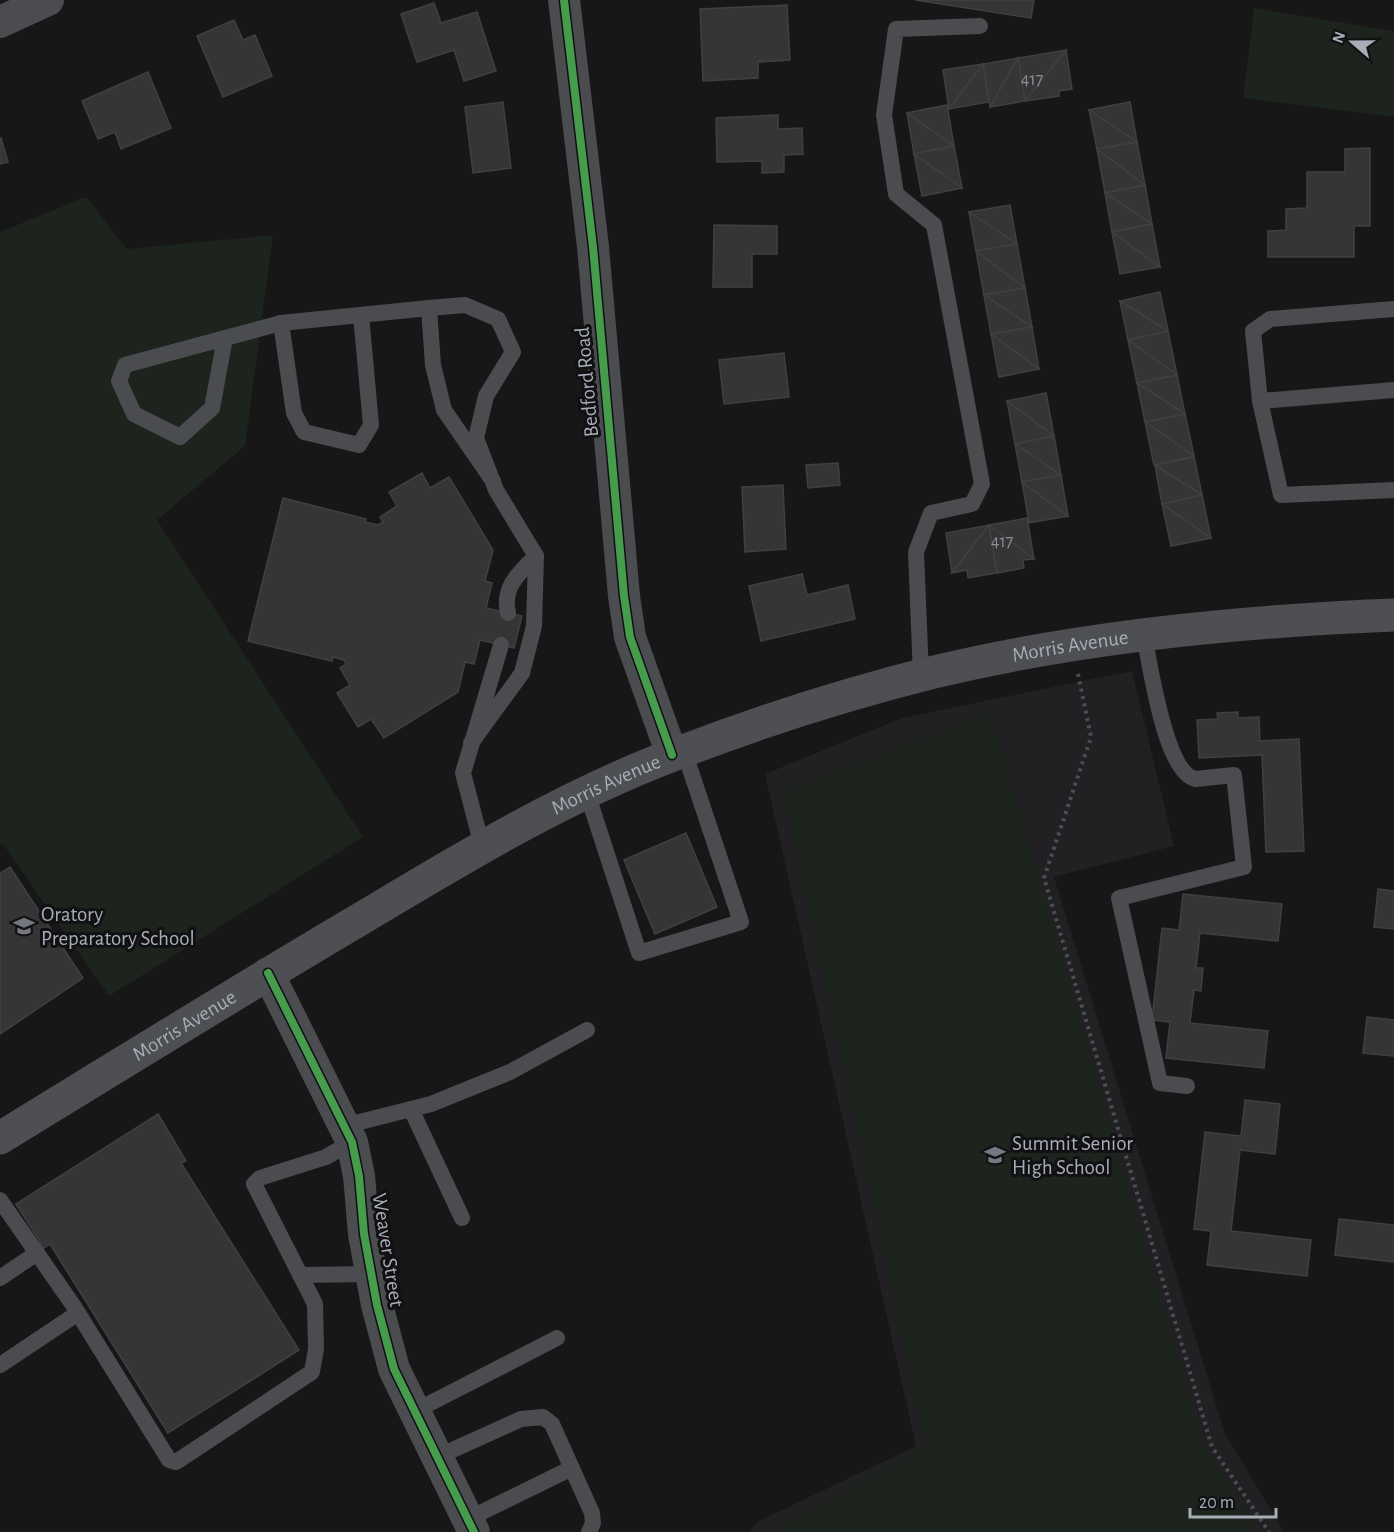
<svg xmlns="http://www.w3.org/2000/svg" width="1394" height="1532" viewBox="0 0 1394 1532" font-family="'Alegreya Sans',sans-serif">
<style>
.built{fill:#212123}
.green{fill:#1d241e}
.building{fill:#353536;stroke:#3f4043;stroke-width:1.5}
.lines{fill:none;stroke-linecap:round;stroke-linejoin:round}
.path{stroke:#4d4e52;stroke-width:4;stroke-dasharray:3 4.5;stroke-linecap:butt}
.lane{stroke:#4b4c50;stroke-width:16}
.street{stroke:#4b4c50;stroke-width:32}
.primary{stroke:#4d4f52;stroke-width:33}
.cycleway-casing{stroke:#111113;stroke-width:11}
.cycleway{stroke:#469c4c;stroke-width:8}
.labels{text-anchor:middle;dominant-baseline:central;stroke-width:6;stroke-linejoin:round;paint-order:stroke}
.number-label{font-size:18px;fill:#8b8f98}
.street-label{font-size:21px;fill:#a8adb8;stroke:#111113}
.poi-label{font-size:21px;fill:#a8adb8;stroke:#111113;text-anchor:start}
</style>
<rect width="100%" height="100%" fill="#171717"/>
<!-- built -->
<polygon class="built" points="1132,671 1174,846 1054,877 1225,1434 1284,1532 749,1532 759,1521 916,1446 765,774 902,718"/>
<!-- green -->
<g class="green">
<polygon points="1254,8 1394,31 1394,117 1243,98"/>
<polygon points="86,197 127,249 273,235 245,446 157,520 363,837 109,996 3,844 0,845 0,232"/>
<polygon points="991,713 1203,1446 1258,1532 771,1532 926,1446 783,791"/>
</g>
<!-- building -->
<g class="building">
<polygon points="915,0 1034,0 1031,18"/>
<polygon points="434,3 441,23 477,12 496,71 464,81 454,50 417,62 401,14"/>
<polygon points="787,5 790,60 758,62 758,78 703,81 700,9"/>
<polygon points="234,20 243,40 255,35 272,76 223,97 197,36"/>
<polygon points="1066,50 1025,101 1018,58"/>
<polygon points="1066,50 1072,89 1059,91 1059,96 1025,101"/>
<polygon points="1018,58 1025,101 990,107"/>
<polygon points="1018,58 990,107 983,64"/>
<polygon points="983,64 949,109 943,70"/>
<polygon points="983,64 989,102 949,109"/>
<polygon points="148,72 171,128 121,149 115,132 98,139 82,101"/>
<polygon points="503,102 511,168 473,173 465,107"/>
<polygon points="1130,102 1137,142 1089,110"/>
<polygon points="947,105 954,146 907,113"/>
<polygon points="1089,110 1137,142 1097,149"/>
<polygon points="907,113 954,146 914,154"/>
<polygon points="778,115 778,129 802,128 803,154 784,155 784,172 762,173 762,161 717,162 716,118"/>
<polygon points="1,138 8,162 0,164 0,139"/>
<polygon points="1137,142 1145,185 1097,149"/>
<polygon points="954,146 962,188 914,154"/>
<polygon points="1370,148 1370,226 1354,226 1354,257 1268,257 1268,231 1286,230 1286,209 1307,208 1307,172 1345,172 1345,149"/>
<polygon points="1097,149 1145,185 1105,193"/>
<polygon points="914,154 962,188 922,196"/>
<polygon points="1145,185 1152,224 1105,193"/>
<polygon points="1105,193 1152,224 1112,232"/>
<polygon points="1010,205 1017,244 969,212"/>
<polygon points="969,212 1017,244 976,251"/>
<polygon points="1152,224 1160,267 1112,232"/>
<polygon points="714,225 777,226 777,254 752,254 752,287 713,287"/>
<polygon points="1112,232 1160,267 1120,274"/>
<polygon points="1017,244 1025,288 976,251"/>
<polygon points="976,251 1025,288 984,295"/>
<polygon points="1025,288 1032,327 984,295"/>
<polygon points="1160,292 1168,331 1120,301"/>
<polygon points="984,295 1032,327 991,334"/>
<polygon points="1120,301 1168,331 1128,340"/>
<polygon points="1032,327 1039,369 991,334"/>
<polygon points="1168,331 1177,375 1128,340"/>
<polygon points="991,334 1039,369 999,377"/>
<polygon points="1128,340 1177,375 1137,383"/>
<polygon points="784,353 789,397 724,404 719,360"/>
<polygon points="1177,375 1185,414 1137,383"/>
<polygon points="1137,383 1185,414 1145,422"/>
<polygon points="1046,393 1054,436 1007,401"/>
<polygon points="1007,401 1054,436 1015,444"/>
<polygon points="1185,414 1194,456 1145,422"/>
<polygon points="1145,422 1194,456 1154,465"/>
<polygon points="1054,436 1061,475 1015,444"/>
<polygon points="1015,444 1061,475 1022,482"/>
<polygon points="1194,457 1202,495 1155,465"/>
<polygon points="838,463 840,485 808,488 806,465"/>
<polygon points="1155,465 1202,495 1162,504"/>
<polygon points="422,473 430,488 449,477 493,550 485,581 492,583 486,608 522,616 514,648 480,640 474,664 465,662 458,692 384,738 371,719 358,727 337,693 350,685 340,668 346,664 344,660 333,657 332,661 248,641 283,498 366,519 365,522 378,525 383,522 380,517 397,506 389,492"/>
<polygon points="1061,475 1068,516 1022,482"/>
<polygon points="1022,482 1068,516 1029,523"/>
<polygon points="783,485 786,549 745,552 742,487"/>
<polygon points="1202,495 1211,538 1162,504"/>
<polygon points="1162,504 1211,538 1171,546"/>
<polygon points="1027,518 1034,559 989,525"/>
<polygon points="989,525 952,573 946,533"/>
<polygon points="989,525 1034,559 1023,560 1024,568 997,573"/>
<polygon points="989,525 997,573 968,578 967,570 952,573"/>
<polygon points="802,574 807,595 848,585 855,619 761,641 749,586"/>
<polygon points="1238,712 1238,718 1259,717 1260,741 1299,739 1304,851 1266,852 1262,755 1199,758 1197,720 1218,719 1217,713"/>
<polygon points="686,833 717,907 655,934 624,860"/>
<polygon points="10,867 83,978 0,1034 0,873"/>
<polygon points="1378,889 1394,891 1394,929 1374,927"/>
<polygon points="1183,894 1282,904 1278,941 1200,933 1196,968 1203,968 1201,991 1194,990 1190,1023 1268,1031 1264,1068 1166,1058 1170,1022 1152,1020 1162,928 1179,930"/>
<polygon points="1367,1017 1394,1020 1394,1056 1363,1053"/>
<polygon points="1245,1100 1280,1104 1275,1154 1240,1150 1231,1231 1311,1240 1307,1276 1207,1265 1211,1231 1194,1229 1205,1132 1241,1136"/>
<polygon points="158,1114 186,1161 181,1163 299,1350 168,1433 50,1244 44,1248 16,1204"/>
<polygon points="1339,1219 1394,1225 1394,1262 1335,1255"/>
</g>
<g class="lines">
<!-- path -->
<polyline class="path" points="1078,674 1091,737 1044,878 1212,1447 1269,1532"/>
<!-- lane -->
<g class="lane">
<polyline points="1394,309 1270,319 1253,331 1260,401 1281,495 1394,490"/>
<polyline points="281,323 294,413 304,432 359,445 371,425 361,315"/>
<polyline points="225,338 212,408 180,437 134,414 119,381 125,365 281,323 429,308"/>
<polyline points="1260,401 1394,390"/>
<path d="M508 613C502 587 519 573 536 556"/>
<path d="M1144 635C1150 664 1165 774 1196 779L1234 775 1244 867 1119 898 1160 1083 1187 1086"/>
<polyline points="921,676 916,552 931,513 972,504 982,484 934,225 896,194 884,115 896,29 980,26"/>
<polyline points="471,743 522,673 534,626 536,556 496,490 476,438 486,396 513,352 498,319 465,305 429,308 433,365 444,410 493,481"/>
<polyline points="587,793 639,953 741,922 684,751"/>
<polyline points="482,846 463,773 501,645"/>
<polyline points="411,1109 462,1218"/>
<polyline points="344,1126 431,1104 510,1072 587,1030"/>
<polyline points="0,1200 73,1305 169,1460 176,1462 312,1372 316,1349 315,1304 254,1184 260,1178 326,1157 352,1142"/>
<polyline points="300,1275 372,1274"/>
<polyline points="0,1278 37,1253"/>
<polyline points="0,1365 78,1313"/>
<polyline points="415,1411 557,1338"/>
<polyline points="437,1457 521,1419 543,1417 552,1424 592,1513 593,1523 589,1532"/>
<polyline points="468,1519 572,1468"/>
</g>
<!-- street -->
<g class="street">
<polyline points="564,0 593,247 624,596 630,637 672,755"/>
<polyline points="0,22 48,0"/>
<polyline points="268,973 352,1142 359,1176 364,1234 377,1305 394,1369 474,1532"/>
</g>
<!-- primary -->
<path class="primary" id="s1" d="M0 1138C119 1065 237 992 357 921 459 860 562 797 673 755 758 722 846 694 934 672 1084 636 1240 621 1394 615"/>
<defs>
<g id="cycleway">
<polyline points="564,0 593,247 624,596 630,637 672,755"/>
<polyline points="268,973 352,1142 359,1176 364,1234 377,1305 394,1369 474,1532"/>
</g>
</defs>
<!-- cycleway casing -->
<use href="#cycleway" class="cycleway-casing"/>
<!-- cycleway -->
<use href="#cycleway" class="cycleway"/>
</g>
<!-- icons -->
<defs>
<symbol id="school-bare" viewBox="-9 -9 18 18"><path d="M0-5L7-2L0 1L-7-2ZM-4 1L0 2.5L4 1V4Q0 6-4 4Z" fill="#757880" stroke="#111113" stroke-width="2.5" paint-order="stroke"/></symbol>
</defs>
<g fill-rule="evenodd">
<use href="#school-bare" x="9" y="911" width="30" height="30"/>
<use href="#school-bare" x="980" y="1140" width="30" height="30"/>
</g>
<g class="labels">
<!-- number labels -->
<g class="number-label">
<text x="1032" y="80">417</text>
<text x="1002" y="542">417</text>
</g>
<!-- street labels -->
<g class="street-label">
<text transform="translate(587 382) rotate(-95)">Bedford Road</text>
<text stroke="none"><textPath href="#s1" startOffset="1188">Morris Avenue</textPath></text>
<text stroke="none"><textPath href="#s1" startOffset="702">Morris Avenue</textPath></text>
<text stroke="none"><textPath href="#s1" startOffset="216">Morris Avenue</textPath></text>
<text transform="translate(388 1250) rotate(81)">Weaver Street</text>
</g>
<!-- poi labels -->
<g class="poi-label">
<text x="41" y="914">Oratory<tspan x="41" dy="24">Preparatory School</tspan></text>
<text x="1012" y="1143">Summit Senior<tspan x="1012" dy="24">High School</tspan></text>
</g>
</g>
<!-- north arrow -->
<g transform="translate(1352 42) rotate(290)" stroke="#111113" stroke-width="4.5" paint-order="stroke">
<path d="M0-4.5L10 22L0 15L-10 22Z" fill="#a8adb8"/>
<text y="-9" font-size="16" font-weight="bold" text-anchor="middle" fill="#a8adb8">N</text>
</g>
<!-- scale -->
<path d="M1190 1508v9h86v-9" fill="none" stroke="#a8adb8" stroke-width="3"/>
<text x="1199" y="1508" font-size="18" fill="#a8adb8" stroke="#111113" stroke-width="4.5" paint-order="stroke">20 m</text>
</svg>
